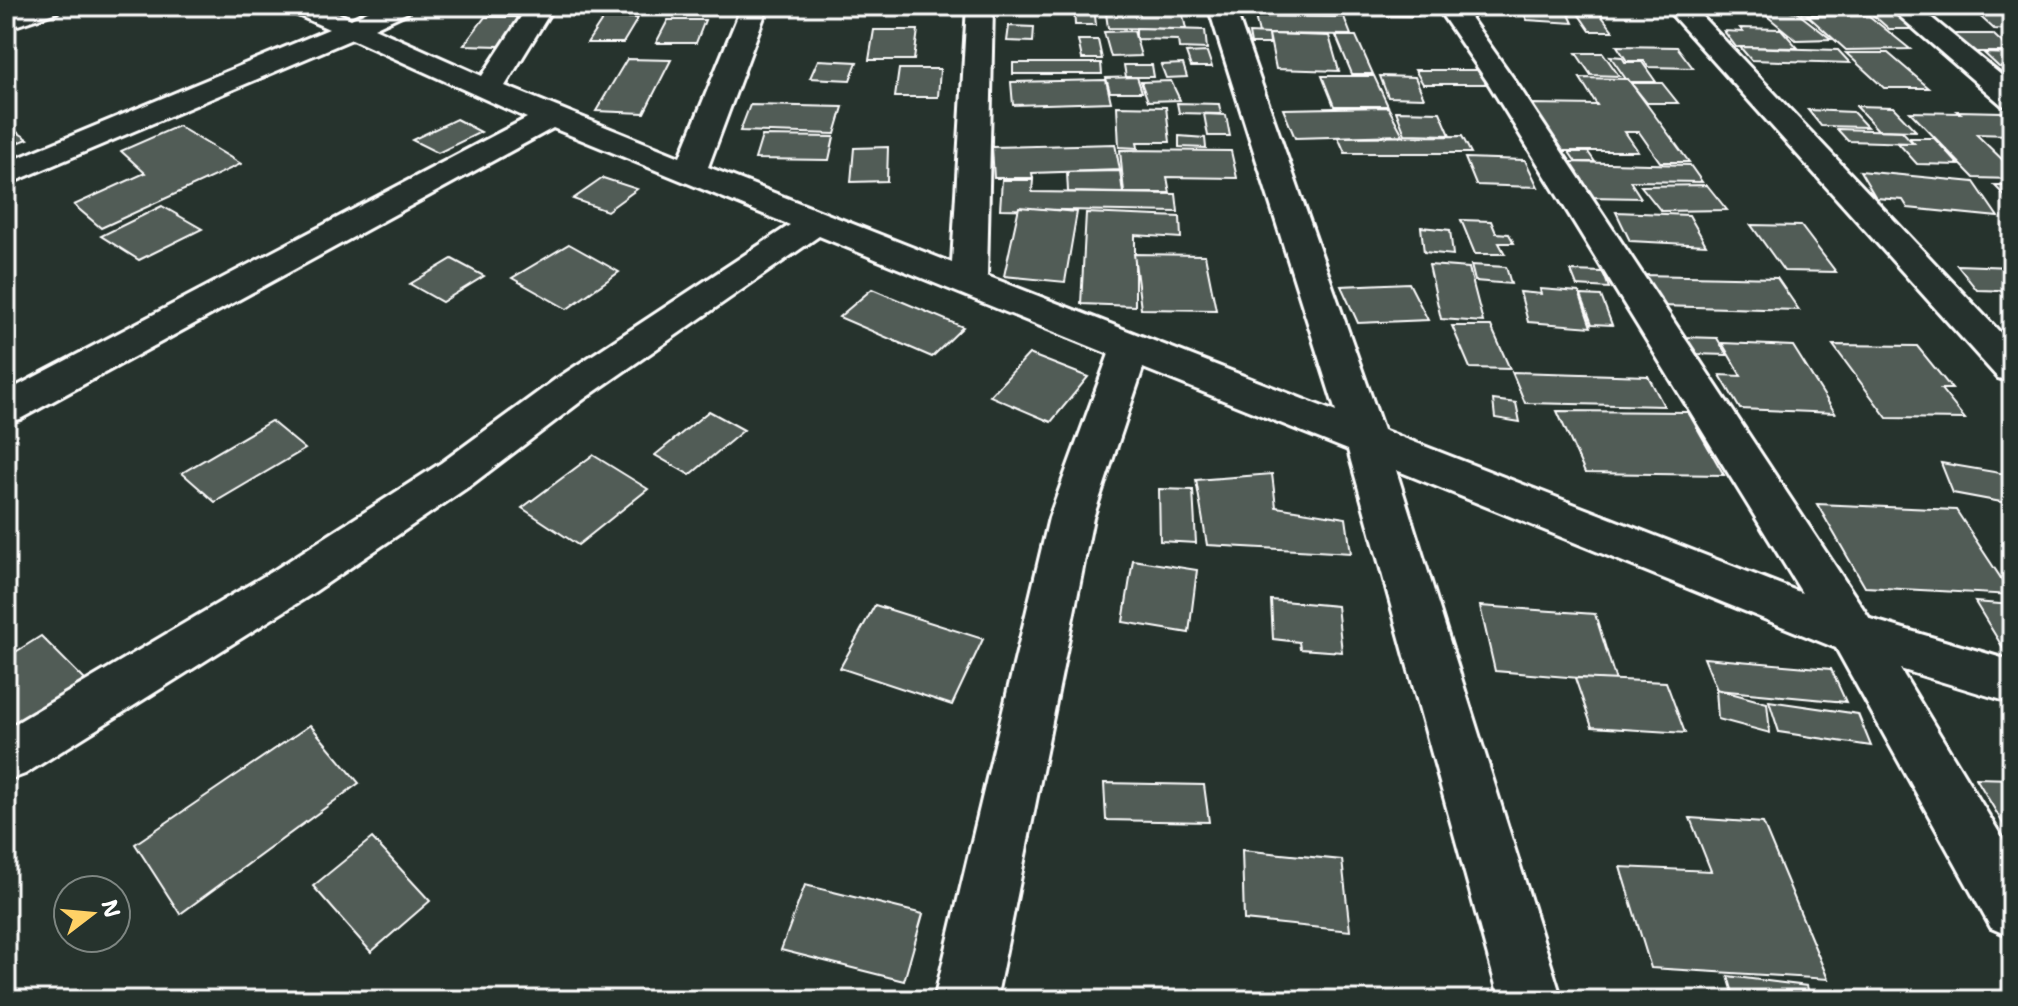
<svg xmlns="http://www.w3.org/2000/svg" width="2018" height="1006" viewBox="0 0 2018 1006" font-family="'Shantell Sans',sans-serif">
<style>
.building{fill:#515c57;stroke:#fff;stroke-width:2}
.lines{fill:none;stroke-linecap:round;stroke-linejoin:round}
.street-casing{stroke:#fff;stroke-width:6}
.street{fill:#26332d;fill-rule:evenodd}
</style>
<rect width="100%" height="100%" fill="#26332d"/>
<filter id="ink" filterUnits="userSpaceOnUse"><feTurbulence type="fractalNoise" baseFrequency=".0125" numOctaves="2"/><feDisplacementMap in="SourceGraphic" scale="16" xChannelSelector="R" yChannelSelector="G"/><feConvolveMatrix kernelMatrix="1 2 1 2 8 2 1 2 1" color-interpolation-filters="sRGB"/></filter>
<g filter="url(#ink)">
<!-- building -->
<g class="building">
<polygon points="1074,6 1094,6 1096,25 1075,25"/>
<polygon points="1105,6 1181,6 1186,29 1108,28"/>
<polygon points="1241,6 1285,6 1289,15 1244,15"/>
<polygon points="1338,6 1414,6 1418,16 1342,14"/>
<polygon points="1794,6 1888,6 1916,29 1889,29 1872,14 1802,14"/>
<polygon points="1521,7 1567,10 1573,23 1527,20"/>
<polygon points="1575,9 1597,10 1613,31 1590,31"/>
<polygon points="1973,10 2012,12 2012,30 1994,29"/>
<polygon points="1795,11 1831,39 1796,40 1762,12"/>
<polygon points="1868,15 1910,49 1846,50 1808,16"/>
<polygon points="1255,16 1344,17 1351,35 1259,34"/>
<polygon points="485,17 520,17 500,46 464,45"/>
<polygon points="604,17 638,18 623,43 587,43"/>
<polygon points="668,20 705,20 696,43 656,43"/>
<polygon points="1009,26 1034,27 1033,42 1007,41"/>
<polygon points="1136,28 1205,30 1207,49 1179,48 1178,40 1136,39"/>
<polygon points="1740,28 1781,29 1798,48 1736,47 1724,31 1743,32"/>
<polygon points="874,30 918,30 914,60 869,60"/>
<polygon points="1134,31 1141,56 1111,57 1104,32"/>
<polygon points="1249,33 1269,34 1270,44 1251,44"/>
<polygon points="1269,34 1329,36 1339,71 1276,69"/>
<polygon points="1953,34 1993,34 2012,52 1974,52"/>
<polygon points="1336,36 1356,36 1373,74 1352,74"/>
<polygon points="1078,40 1098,40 1102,59 1082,59"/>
<polygon points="1617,46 1677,47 1693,68 1648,67 1644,61 1627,61"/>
<polygon points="1740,47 1838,50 1850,63 1751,60"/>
<polygon points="1207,52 1212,67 1191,67 1186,53"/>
<polygon points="1576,53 1603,53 1619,76 1591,75"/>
<polygon points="1846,53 1888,53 1929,88 1884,88"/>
<polygon points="1984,53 2012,54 2012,68 1999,67"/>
<polygon points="1610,56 1622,57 1625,62 1642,62 1656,82 1628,82"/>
<polygon points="627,59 671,60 644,113 596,111"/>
<polygon points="818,60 857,62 850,80 810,78"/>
<polygon points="1013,63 1101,63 1102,74 1013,74"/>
<polygon points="1183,64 1187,77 1166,78 1161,65"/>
<polygon points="1124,65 1152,65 1154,77 1126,77"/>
<polygon points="899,69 940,69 938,97 895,97"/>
<polygon points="1415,70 1481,70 1490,84 1423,84"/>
<polygon points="1322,76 1374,76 1388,106 1334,106"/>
<polygon points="1380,76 1415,77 1424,98 1388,97"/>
<polygon points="1137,77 1142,92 1110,92 1106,78"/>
<polygon points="1580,78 1628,79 1689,162 1660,162 1639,132 1625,132 1638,151 1559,151 1532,104 1597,105"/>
<polygon points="1106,80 1111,102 1013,105 1011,82"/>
<polygon points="1171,81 1180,100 1148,101 1141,82"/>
<polygon points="1631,83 1662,83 1678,103 1647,103"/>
<polygon points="1177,103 1219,104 1221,114 1179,113"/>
<polygon points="750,105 843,107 835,134 740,131"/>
<polygon points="1117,106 1166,107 1170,142 1137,142 1138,148 1119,147"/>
<polygon points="1856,106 1893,107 1916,131 1878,130"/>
<polygon points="1388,107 1403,135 1295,138 1283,109"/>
<polygon points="1808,110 1853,112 1867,127 1821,126"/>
<polygon points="1396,111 1440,112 1450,135 1405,134"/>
<polygon points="1957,111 2003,112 2012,120 2012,135 1976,134 2012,169 2012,179 1974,178 1910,112 1960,113"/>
<polygon points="1204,114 1226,115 1230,136 1208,136"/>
<polygon points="456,119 481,132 438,153 412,140"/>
<polygon points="6,125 28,139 6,147"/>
<polygon points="178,126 241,164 101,228 74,205 145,173 121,151"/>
<polygon points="1837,129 1902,131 1913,143 1848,141"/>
<polygon points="762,136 834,137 829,160 755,159"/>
<polygon points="1179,136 1205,138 1206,148 1179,147"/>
<polygon points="1462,136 1471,153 1345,153 1338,137"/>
<polygon points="1909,138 1934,138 1959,165 1917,164 1898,143 1914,143"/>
<polygon points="1115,144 1120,170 1032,173 1033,178 994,178 992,147"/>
<polygon points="888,147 887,181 851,182 854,148"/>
<polygon points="1120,150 1231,151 1237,178 1167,177 1170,193 1124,193"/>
<polygon points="1569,152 1588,152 1595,162 1576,162"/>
<polygon points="1465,158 1525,160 1538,187 1476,185"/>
<polygon points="1567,162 1690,165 1702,182 1630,181 1641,198 1588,197"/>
<polygon points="1120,171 1123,193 1068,192 1067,172"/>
<polygon points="1860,171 1974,182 1998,217 1908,208 1903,200 1876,198"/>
<polygon points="603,178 637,189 607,211 573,199"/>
<polygon points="1002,180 1033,180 1032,192 1176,194 1178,212 1000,209"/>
<polygon points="1707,185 1727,210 1661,211 1641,186"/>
<polygon points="1994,185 2012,185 2012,203"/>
<polygon points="162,206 202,229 139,260 101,236"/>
<polygon points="1019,207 1077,212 1065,282 1004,276"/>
<polygon points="1616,212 1689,215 1706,245 1630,241"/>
<polygon points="1086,213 1180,217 1181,238 1135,235 1135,306 1081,304"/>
<polygon points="1461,220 1491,221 1496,233 1509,234 1514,243 1499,243 1505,254 1475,254"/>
<polygon points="1751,225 1801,226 1836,272 1784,271"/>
<polygon points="1421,227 1450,230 1453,255 1424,252"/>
<polygon points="569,244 619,272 567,309 512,278"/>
<polygon points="1134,254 1205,255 1216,310 1141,309"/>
<polygon points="452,259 484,276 442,302 410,284"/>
<polygon points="1429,265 1469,268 1483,322 1441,319"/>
<polygon points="1471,265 1506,267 1511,284 1475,281"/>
<polygon points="1957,265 2012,267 2012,291 1977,290"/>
<polygon points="1571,271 1603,272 1609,288 1577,286"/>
<polygon points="1642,275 1777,278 1799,310 1660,306"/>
<polygon points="1409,283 1428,320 1358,323 1341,286"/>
<polygon points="872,289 963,327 932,357 839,317"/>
<polygon points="1540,289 1579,292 1591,327 1528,322 1520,292 1541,294"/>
<polygon points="1581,295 1601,296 1612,325 1592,324"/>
<polygon points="1452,326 1491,326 1510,369 1470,368"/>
<polygon points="1683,337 1717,338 1727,355 1693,354"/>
<polygon points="1722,343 1793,346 1835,413 1740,409 1720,375 1741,376"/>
<polygon points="1833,345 1917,346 1952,389 1941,389 1965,419 1887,418"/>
<polygon points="1029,354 1088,377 1051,422 990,396"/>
<polygon points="1512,372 1648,376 1664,406 1525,403"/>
<polygon points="1493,400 1516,403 1520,422 1495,418"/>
<polygon points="709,411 744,430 690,475 655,455"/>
<polygon points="1557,411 1688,412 1724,475 1585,473"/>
<polygon points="271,421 305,449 215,502 182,473"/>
<polygon points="593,455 648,489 578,545 522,508"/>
<polygon points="1941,463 2012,475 2012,504 1953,493"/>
<polygon points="1272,474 1276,507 1346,518 1351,553 1207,545 1196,480"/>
<polygon points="1159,489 1193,490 1196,543 1160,541"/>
<polygon points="1817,504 1956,510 2012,595 1865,587"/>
<polygon points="1133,560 1197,570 1189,633 1123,622"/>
<polygon points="1271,600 1337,606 1342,652 1300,649 1299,642 1273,639"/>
<polygon points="1975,602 2012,605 2012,661 2011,661"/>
<polygon points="875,605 983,639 952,705 840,668"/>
<polygon points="1480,606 1595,614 1616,681 1495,671"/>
<polygon points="41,636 85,680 6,734 6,658"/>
<polygon points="1704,658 1831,669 1846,702 1717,690"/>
<polygon points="1575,678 1666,682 1685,733 1592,727"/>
<polygon points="1716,689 1767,703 1770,733 1718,719"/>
<polygon points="1769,701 1858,714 1871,746 1779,732"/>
<polygon points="310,725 359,783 180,914 135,844"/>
<polygon points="1976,778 2012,779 2012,837 2011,837"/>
<polygon points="1104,783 1204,785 1209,822 1106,820"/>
<polygon points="1690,818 1763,823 1828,979 1651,968 1620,867 1711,871"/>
<polygon points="372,838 430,901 371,952 313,886"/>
<polygon points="1242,850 1342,860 1350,931 1244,920"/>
<polygon points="805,885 923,914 904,981 781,950"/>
<polygon points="1728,976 1807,986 1811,1000 1735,1000"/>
</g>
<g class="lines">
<defs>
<g id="street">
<polygon points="23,6 61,6 57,12 6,29 6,12"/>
<polygon points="287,6 322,6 351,19 378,6 412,6 408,12 374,28 482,76 528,6 554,6 505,86 680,157 742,6 768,6 708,167 952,263 967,6 993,6 987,276 1336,412 1208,6 1234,6 1383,430 1802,593 1487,81 1436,6 1462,6 1515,81 1870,619 2012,661 2012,703 1900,669 2012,854 2012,937 1991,928 1836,648 1396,470 1562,1000 1500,1000 1348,450 1143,368 1093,518 996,1000 934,1000 1049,518 1109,354 819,236 584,399 471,485 310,595 25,774 6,781 6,729 276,569 441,463 556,379 790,225 553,128 20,419 6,423 6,392 527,118 352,39 6,185 6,163 329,29 291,12"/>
<polygon points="1664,6 1692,6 2012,345 2012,382 1998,378"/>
<polygon points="1888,6 1917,6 2012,84 2012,108 2002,105"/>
</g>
</defs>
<!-- street casing -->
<use href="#street" class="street-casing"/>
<!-- street -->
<use href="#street" class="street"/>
</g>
</g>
<!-- margin -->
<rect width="2018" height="1006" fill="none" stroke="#26332d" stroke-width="32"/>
<rect x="16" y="16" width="1986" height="974" fill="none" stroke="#fff" stroke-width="3" filter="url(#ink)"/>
<!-- north arrow -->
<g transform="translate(92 914) rotate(74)"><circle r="38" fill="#26332d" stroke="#7d8581" stroke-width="2"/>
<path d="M0-6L14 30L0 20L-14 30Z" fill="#ffd166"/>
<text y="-12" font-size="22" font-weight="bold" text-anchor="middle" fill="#ffffff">N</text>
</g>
</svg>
